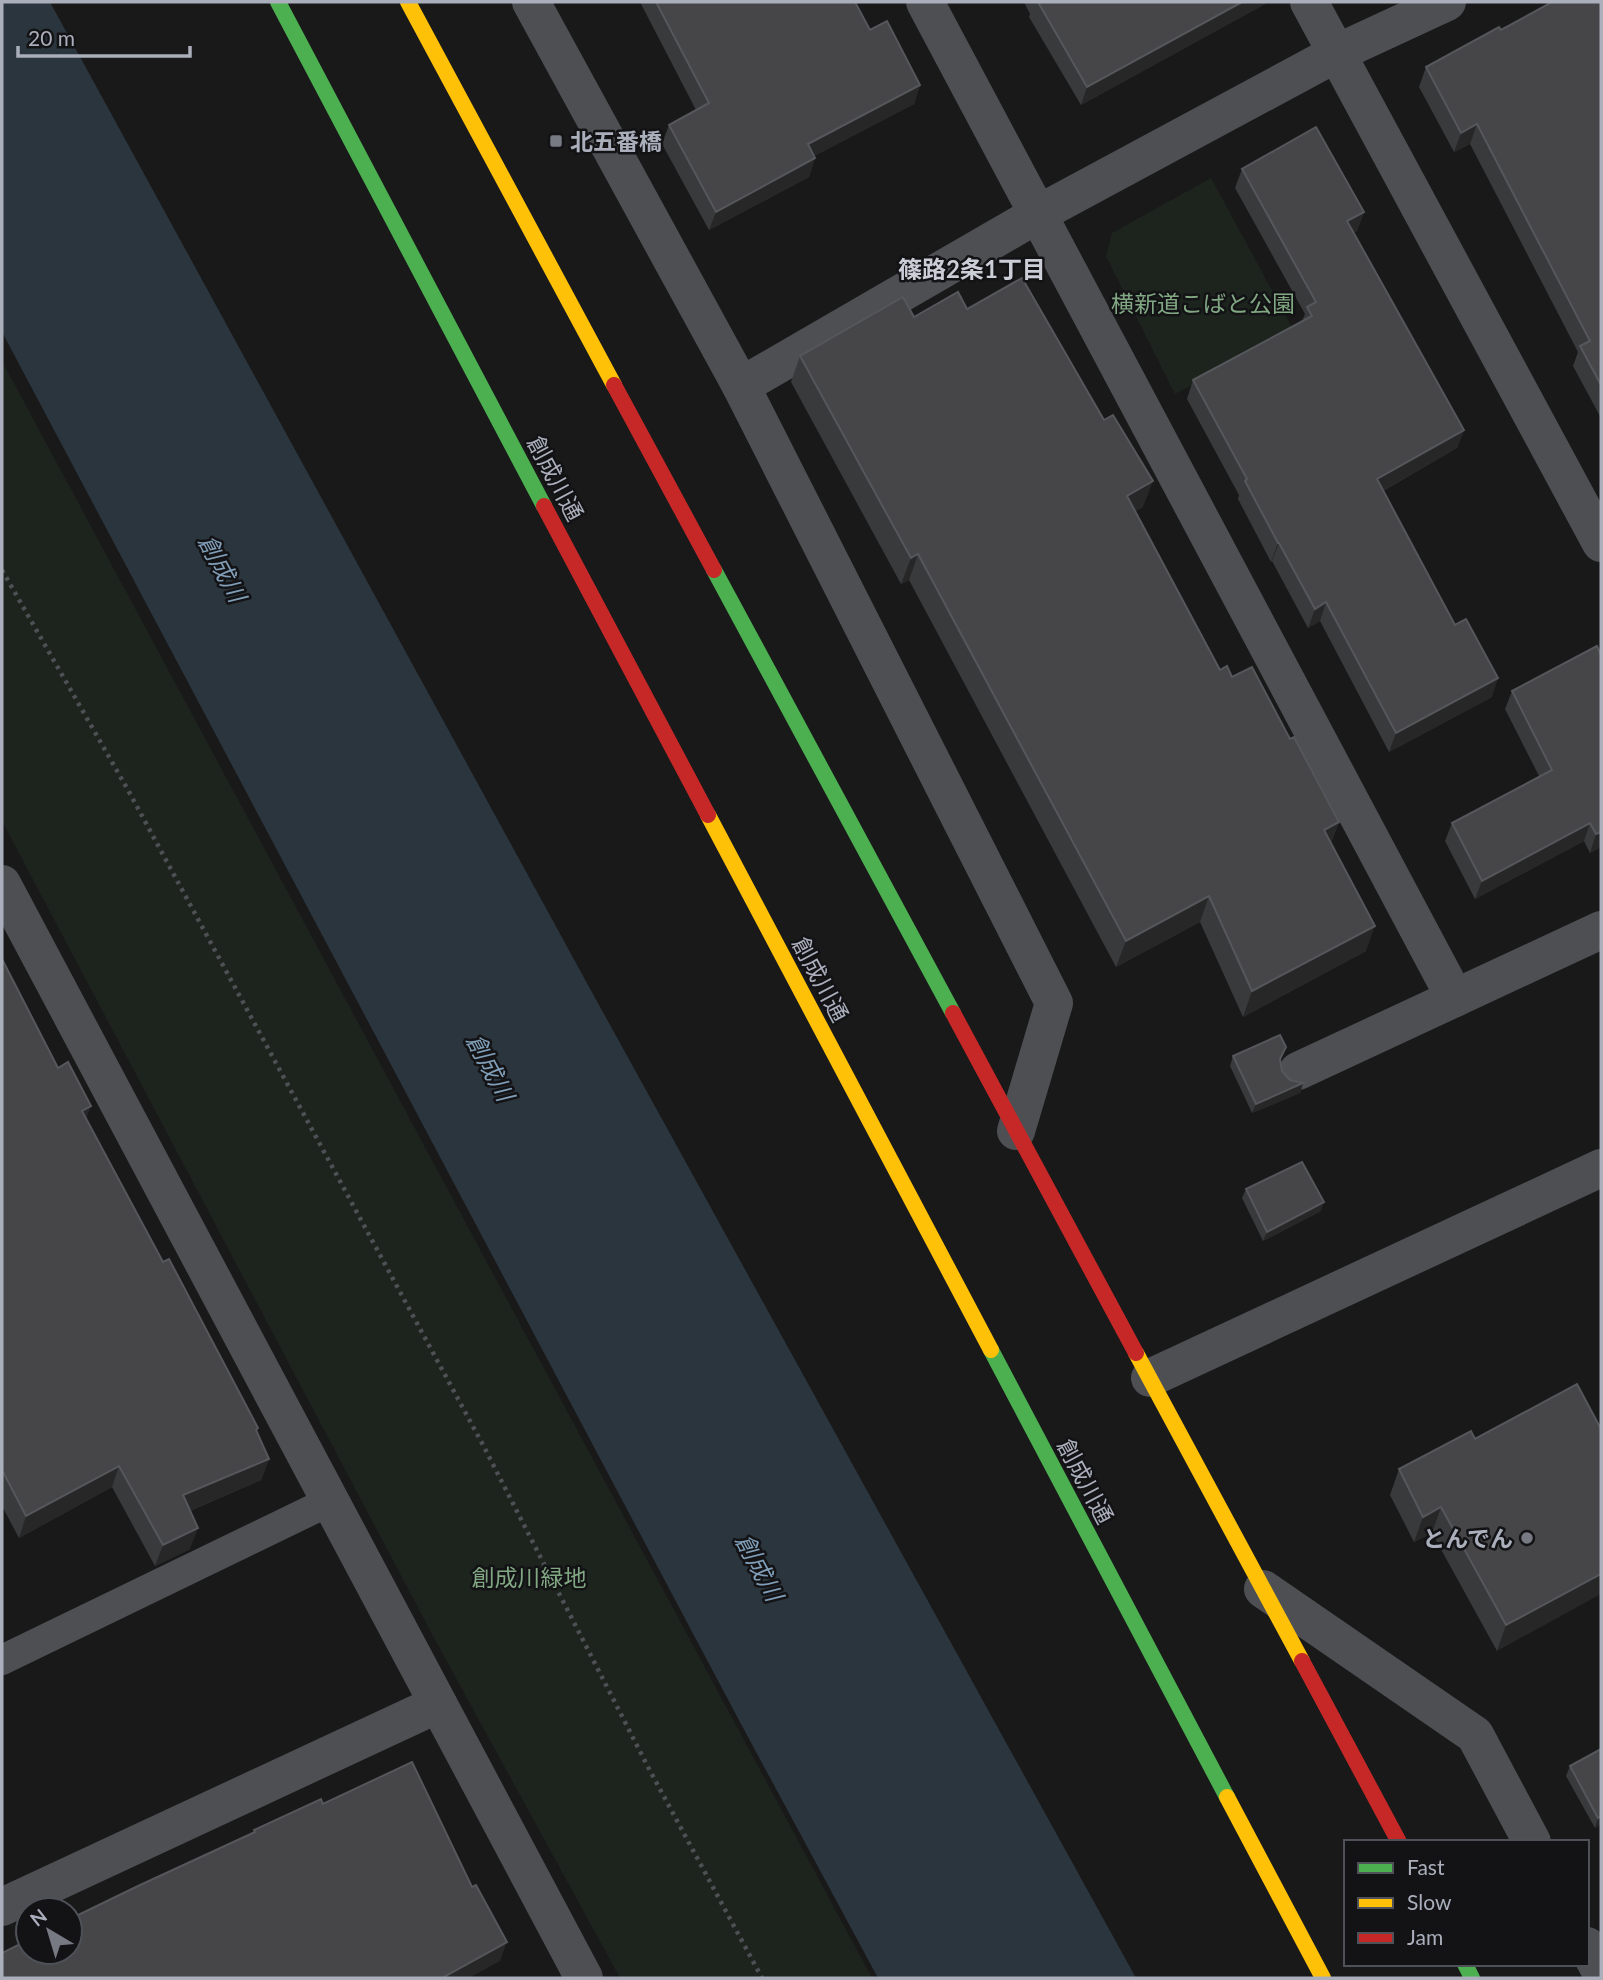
<svg xmlns="http://www.w3.org/2000/svg" width="1603" height="1980" viewBox="0 0 1603 1980" font-family="Lato,'Noto Sans JP',sans-serif">
<style>
.green{fill:#1d241e}
.water{fill:#2b353d}
.lines{fill:none;stroke-linecap:round;stroke-linejoin:round}
.path{stroke:#4f5054;stroke-width:4.5;stroke-dasharray:3.5 5;stroke-linecap:butt}
.lane{stroke:#4d4f53;stroke-width:30}
.street{stroke:#4d4f53;stroke-width:38}
.fast{stroke:#4caf50;stroke-width:16}
.slow{stroke:#ffc107;stroke-width:16}
.jam{stroke:#c62828;stroke-width:16}
.wall{fill:#393a3c}
.shaded-wall{fill:#272728}
.building{fill:#464649;stroke:#55575b;stroke-width:2}
.poi-dot{fill:#777a83;stroke:#131316;stroke-width:2.5}
.labels{text-anchor:middle;dominant-baseline:central;stroke-width:5;stroke-linejoin:round;paint-order:stroke}
.poi-label{font-size:23px;font-weight:bold;fill:#aaafbb;stroke:#131316;text-anchor:start}
.park-label{font-size:23px;fill:#81a783;stroke:#131316}
.street-label{font-size:23px;fill:#aaafbb;stroke:#131316}
.neighbourhood-label{font-size:24px;font-weight:bold;fill:#cbced7;stroke:#131316}
.water-label{font-size:24px;font-style:italic;fill:#809eb7;stroke:#131316}
</style>
<rect width="100%" height="100%" fill="#19191a"/>
<!-- green -->
<g class="green">
<polygon points="1211,178 1294,331 1175,394 1106,256 1112,233"/>
<polygon points="2,361 872,1978 620,1978 432,1634 2,821"/>
</g>
<!-- water -->
<polygon class="water" points="2,2 50,2 588,985 1136,1978 878,1978 741,1724 2,332"/>
<g class="lines">
<!-- path -->
<polyline class="path" points="2,570 128,790 483,1445 648,1767 762,1978"/>
<!-- lane -->
<polyline class="lane" points="2,1660 330,1501"/>
<!-- street -->
<g class="street">
<polyline points="531,2 741,386 1054,1003 1016,1131"/>
<polyline points="925,2 1455,998"/>
<polyline points="1309,2 1601,543"/>
<polyline points="741,386 1038,214 1337,53 1447,2"/>
<polyline points="2,884 584,1978"/>
<polyline points="1298,1071 1601,930"/>
<polyline points="1150,1378 1601,1168"/>
<polyline points="1263,1589 1475,1735 1532,1842"/>
<polyline points="2,1907 438,1704"/>
<polyline points="1587,1946 1601,1972"/>
</g>
<!-- fast -->
<g class="fast">
<polyline points="278,2 544,506"/>
<polyline points="714,570 953,1013"/>
<polyline points="991,1350 1227,1797"/>
<polyline points="1465,1964 1472,1978"/>
</g>
<!-- slow -->
<g class="slow">
<polyline points="408,2 614,385"/>
<polyline points="708,815 991,1350"/>
<polyline points="1136,1353 1302,1661"/>
<polyline points="1227,1797 1323,1978"/>
</g>
<!-- jam -->
<g class="jam">
<polyline points="614,385 714,570"/>
<polyline points="544,506 708,815"/>
<polyline points="953,1013 1136,1353"/>
<polyline points="1302,1661 1399,1842"/>
</g>
</g>
<!-- wall -->
<g class="wall">
<polygon points="640,2 855,2 870,30 920,85 914,104 814,156 815,158 809,177 709,230 662,144 669,125 696,110"/>
<polygon points="1024,2 1265,2 1265,4 1081,105 1029,17 1030,14"/>
<polygon points="1601,2 1601,418 1573,366 1578,352 1470,144 1454,152 1419,87 1426,67 1501,30"/>
<polygon points="1242,169 1364,212 1357,231 1353,233 1464,430 1457,448 1383,491 1492,697 1389,752 1320,621 1308,628 1272,561 1271,562 1238,499 1239,495 1187,399 1193,380 1302,321 1305,314 1235,188"/>
<polygon points="967,309 1143,507 1135,511 1220,670 1232,677 1290,739 1339,822 1331,843 1366,951 1243,1017 1200,922 1116,967 909,580 901,584 791,382 800,356 914,317"/>
<polygon points="1601,655 1601,847 1590,853 1584,841 1475,899 1445,841 1452,823 1539,776 1505,709 1512,691"/>
<polygon points="2,959 58,1068 163,1262 257,1432 269,1459 261,1480 190,1511 190,1549 155,1566 112,1487 19,1538 2,1506"/>
<polygon points="1286,1047 1280,1061 1282,1071 1290,1080 1303,1083 1300,1093 1252,1113 1230,1066 1233,1056"/>
<polygon points="1246,1189 1321,1211 1263,1241 1242,1198"/>
<polygon points="1601,1429 1497,1651 1432,1533 1414,1542 1390,1495 1399,1469 1475,1439"/>
<polygon points="1601,1749 1601,1824 1595,1828 1566,1776 1570,1766"/>
</g>
<!-- shaded-wall -->
<g class="shaded-wall">
<polygon points="1242,2 1265,2 1265,4 1081,105 1087,87"/>
<polygon points="920,85 914,104 801,163 808,144"/>
<polygon points="1477,124 1470,144 1454,152 1461,133"/>
<polygon points="815,158 809,177 709,230 716,212"/>
<polygon points="1364,212 1357,231 1340,240 1347,221"/>
<polygon points="1464,430 1457,448 1370,498 1377,479"/>
<polygon points="1153,481 1143,507 1117,522 1127,496"/>
<polygon points="1278,543 1279,543 1272,561 1271,562"/>
<polygon points="918,554 909,580 901,584 911,558"/>
<polygon points="1326,602 1320,621 1308,628 1315,609"/>
<polygon points="1498,678 1492,697 1389,752 1396,733"/>
<polygon points="1339,822 1329,848 1324,830"/>
<polygon points="1590,823 1584,841 1475,899 1482,881"/>
<polygon points="1601,832 1601,847 1590,853 1596,834"/>
<polygon points="1209,896 1200,922 1116,967 1126,941"/>
<polygon points="1375,926 1366,951 1243,1017 1252,991"/>
<polygon points="1303,1083 1300,1093 1252,1113 1256,1104"/>
<polygon points="91,1106 83,1128 82,1111"/>
<polygon points="1324,1202 1321,1211 1263,1241 1267,1232"/>
<polygon points="269,1459 261,1480 175,1517 183,1495"/>
<polygon points="119,1466 112,1487 19,1538 26,1516"/>
<polygon points="1441,1507 1432,1533 1414,1542 1423,1517"/>
<polygon points="198,1528 190,1549 155,1566 163,1545"/>
<polygon points="1601,1574 1601,1594 1497,1651 1506,1625"/>
<polygon points="1601,1816 1601,1824 1595,1828 1598,1818"/>
<polygon points="507,1942 500,1961 469,1978 442,1978"/>
</g>
<!-- building -->
<g class="building">
<polygon points="656,2 855,2 870,30 887,21 920,85 808,144 815,158 716,212 669,125 709,103"/>
<polygon points="1038,2 1242,2 1087,87"/>
<polygon points="1552,2 1601,2 1601,385 1580,346 1590,341 1477,124 1461,133 1426,67 1499,27 1501,30"/>
<polygon points="1316,127 1364,212 1347,221 1464,430 1377,479 1455,625 1466,619 1498,678 1396,733 1326,602 1315,609 1279,543 1278,543 1245,481 1247,479 1193,380 1312,316 1307,307 1316,302 1242,169"/>
<polygon points="1022,278 1104,420 1113,415 1153,481 1127,496 1220,670 1227,666 1232,677 1252,667 1290,739 1294,737 1339,822 1324,830 1375,926 1252,991 1209,896 1126,941 918,554 911,558 800,356 903,297 914,317 958,292 967,309"/>
<polygon points="1597,646 1601,655 1601,832 1596,834 1590,823 1482,881 1452,823 1552,770 1512,691"/>
<polygon points="2,959 58,1068 68,1062 91,1106 82,1111 163,1262 169,1259 258,1428 256,1430 269,1459 183,1495 198,1528 163,1545 119,1466 26,1516 2,1470"/>
<polygon points="1280,1035 1286,1047 1280,1059 1282,1071 1290,1080 1303,1083 1256,1104 1233,1056"/>
<polygon points="1302,1162 1324,1202 1267,1232 1246,1189"/>
<polygon points="1577,1384 1601,1429 1601,1574 1506,1625 1441,1507 1423,1517 1399,1469 1471,1431 1475,1439"/>
<polygon points="1601,1749 1601,1816 1598,1818 1570,1766"/>
<polygon points="412,1762 472,1887 476,1885 507,1942 442,1978 2,1978 2,1953 28,1940 28,1952 70,1952 70,1919 138,1886 255,1832 254,1830 321,1799 323,1804"/>
</g>
<!-- markers -->
<g class="poi-dot">
<rect x="549" y="134" width="14" height="14" rx="3.5"/>
<circle cx="1527" cy="1538" r="7"/>
</g>
<g class="labels">
<!-- poi labels -->
<g class="poi-label">
<text x="570" y="141">北五番橋</text>
<text x="1513" y="1538" text-anchor="end">とんでん</text>
</g>
<!-- park labels -->
<g class="park-label">
<text x="1203" y="303">横新道こばと公園</text>
<text x="529" y="1577">創成川緑地</text>
</g>
<!-- street labels -->
<g class="street-label">
<text transform="translate(556 478) rotate(62)">創成川通</text>
<text transform="translate(821 979) rotate(62)">創成川通</text>
<text transform="translate(1086 1481) rotate(62)">創成川通</text>
</g>
<!-- neighbourhood labels -->
<g class="neighbourhood-label">
<text x="972" y="268">篠路2条1丁目</text>
</g>
<!-- water labels -->
<g class="water-label">
<text transform="translate(223 568) rotate(62)">創成川</text>
<text transform="translate(491 1067) rotate(62)">創成川</text>
<text transform="translate(760 1567) rotate(62)">創成川</text>
</g>
</g>
<!-- border -->
<rect width="1603" height="1980" fill="none" stroke="#aaafbb" stroke-width="7"/>
<!-- legend -->
<rect x="1344" y="1840" width="245" height="126" fill="#131316" stroke="#4f5158" stroke-width="2"/>
<rect x="1358" y="1863" width="35" height="10" fill="#4caf50" stroke="#4f5158" stroke-width="2"/>
<text x="1407" y="1875" font-size="21" fill="#aaafbb">Fast</text>
<rect x="1358" y="1898" width="35" height="10" fill="#ffc107" stroke="#4f5158" stroke-width="2"/>
<text x="1407" y="1910" font-size="21" fill="#aaafbb">Slow</text>
<rect x="1358" y="1933" width="35" height="10" fill="#c62828" stroke="#4f5158" stroke-width="2"/>
<text x="1407" y="1945" font-size="21" fill="#aaafbb">Jam</text>
<!-- north arrow -->
<g transform="translate(49 1931) rotate(322)"><circle r="33" fill="#131316" stroke="#4f5158" stroke-width="2"/>
<path d="M0-5L12 26L0 18L-12 26Z" fill="#777a83"/>
<text y="-10" font-size="19" font-weight="bold" text-anchor="middle" fill="#aaafbb">N</text>
</g>
<!-- scale -->
<path d="M18 46v10h172v-10" fill="none" stroke="#aaafbb" stroke-width="3.5"/>
<text x="28" y="46" font-size="21" fill="#aaafbb" stroke="#131316" stroke-width="5" paint-order="stroke">20 m</text>
</svg>
